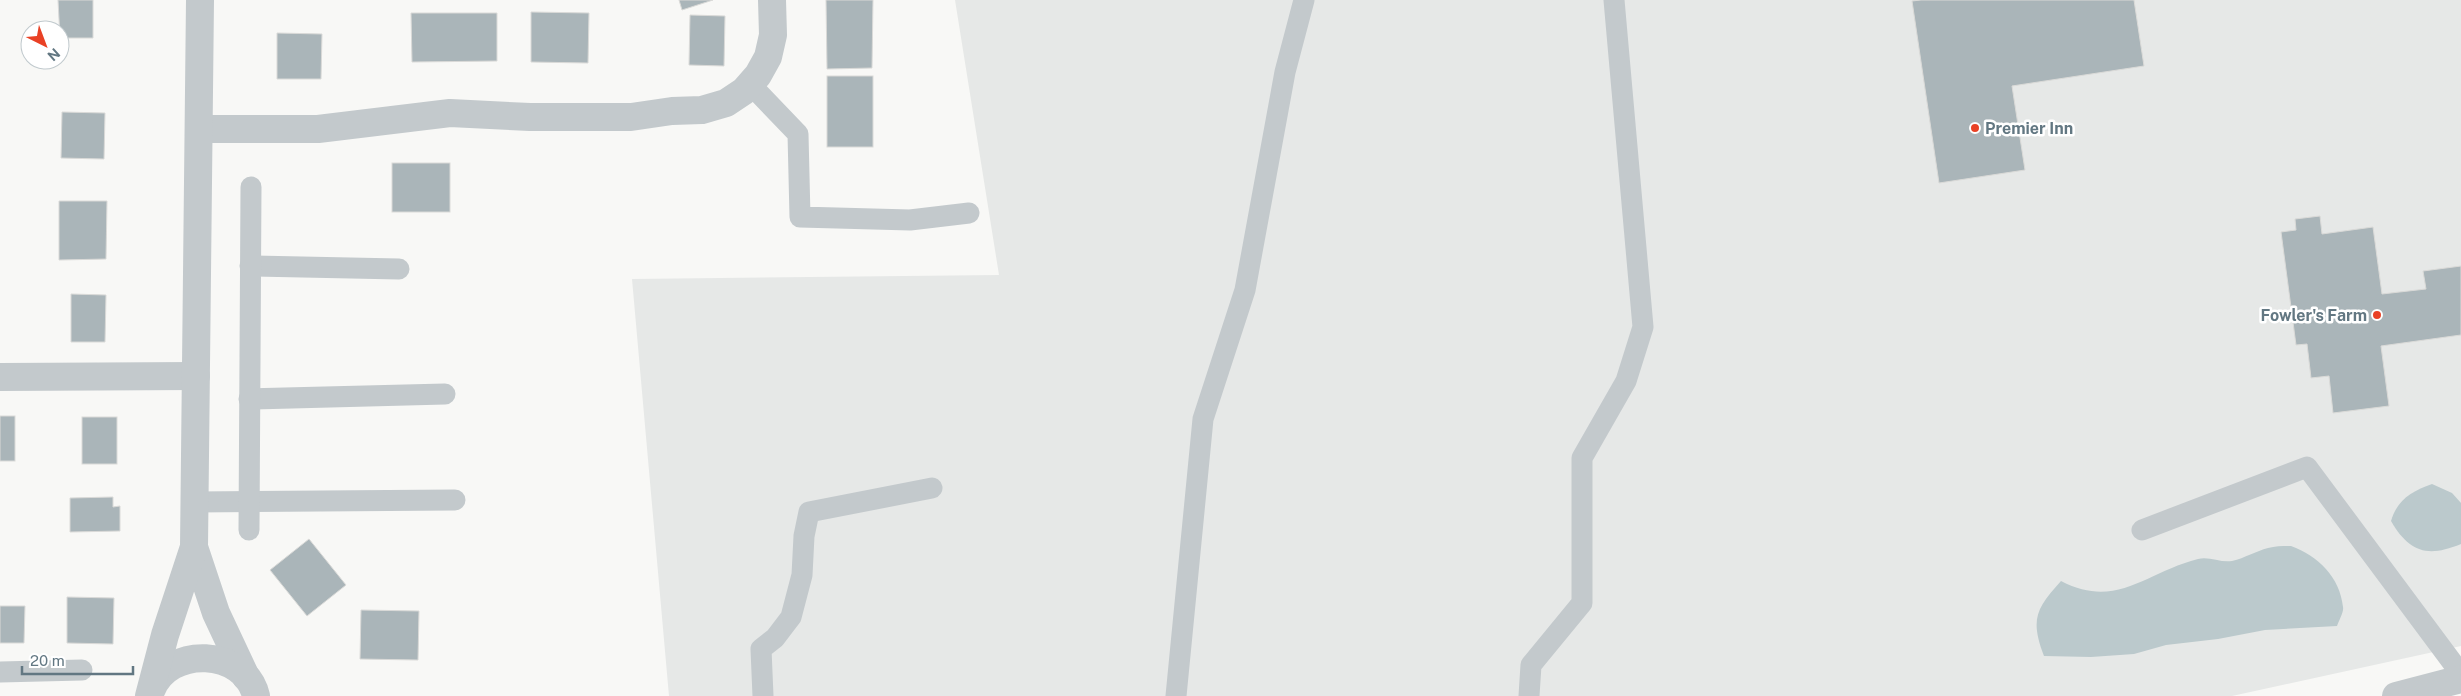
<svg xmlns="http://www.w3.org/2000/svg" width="2461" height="696" viewBox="0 0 2461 696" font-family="'Public Sans',sans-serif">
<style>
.built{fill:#e6e8e7}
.water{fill:#bbc9cc}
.building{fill:#aab5b9;stroke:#dadad8}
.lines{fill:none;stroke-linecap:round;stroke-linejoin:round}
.service{stroke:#c3c9cc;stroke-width:21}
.minor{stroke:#c3c9cc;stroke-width:28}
.tertiary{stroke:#c3c9cc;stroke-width:28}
.poi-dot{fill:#e94125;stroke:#fff;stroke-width:2}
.labels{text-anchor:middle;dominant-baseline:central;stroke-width:5;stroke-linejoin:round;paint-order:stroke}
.poi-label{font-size:16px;font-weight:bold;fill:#627782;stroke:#fff;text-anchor:start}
</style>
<rect width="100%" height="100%" fill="#f8f8f6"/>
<!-- built -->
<polygon class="built" points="955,0 2461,0 2461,646 2232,696 669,696 632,279 999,275"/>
<!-- water -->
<g class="water">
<path d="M2432 484 2452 493 2461 503V544C2427 558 2409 552 2391 521 2397 500 2412 491 2432 484Z"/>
<path d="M2291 546C2318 556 2340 577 2343 607 2344 612 2339 620 2337 626L2265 630 2218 639 2166 645 2134 654 2091 657 2044 656C2030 619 2036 609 2061 581 2117 610 2146 572 2198 559 2209 556 2221 563 2232 561 2245 558 2256 551 2268 548 2276 546 2284 546 2291 546Z"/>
</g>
<!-- building -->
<g class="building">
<polygon points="58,0 93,0 93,38 60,38"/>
<polygon points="679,0 713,0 682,10"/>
<polygon points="826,0 873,0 872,68 827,69"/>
<polygon points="1921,0 2134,0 2144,66 2012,86 2025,170 1939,183 1912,1"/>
<polygon points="531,12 589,13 588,63 531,62"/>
<polygon points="411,13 497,13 497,61 412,62"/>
<polygon points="690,15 725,16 724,66 689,65"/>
<polygon points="277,33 322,34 321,79 277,79"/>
<rect x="827" y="76" width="46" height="71"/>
<polygon points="62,112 105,113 104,159 61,158"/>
<rect x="392" y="163" width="58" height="49"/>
<polygon points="59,201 107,201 106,259 59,260"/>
<polygon points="2320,216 2322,234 2373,227 2382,294 2426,289 2423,271 2461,266 2461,335 2381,346 2389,406 2333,413 2329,376 2311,378 2307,344 2296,345 2281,232 2296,230 2295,219"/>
<polygon points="71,294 106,295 105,342 71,342"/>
<rect x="0" y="416" width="15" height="45"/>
<rect x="82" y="417" width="35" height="47"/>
<polygon points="113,497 113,507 120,506 120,531 70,532 70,498"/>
<polygon points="309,539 346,585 307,616 270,570"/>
<polygon points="67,597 114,598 113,644 67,643"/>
<polygon points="0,606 25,606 24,643 0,643"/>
<polygon points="361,610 419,611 418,660 360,659"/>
</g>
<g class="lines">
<!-- service -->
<g class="service">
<polyline points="750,84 798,134 800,217 910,220 969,213"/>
<polyline points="250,266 399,269"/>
<polyline points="249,399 445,394"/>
<polyline points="194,502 455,500"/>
<polyline points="249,530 251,187"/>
<polyline points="2142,530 2307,467 2461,674"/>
<polyline points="0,672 82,670"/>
<polyline points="763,696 761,649 775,638 791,617 802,575 804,536 809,512 932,488"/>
<polyline points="1176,696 1203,419 1245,290 1285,72 1304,0"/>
<polyline points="1529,696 1531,665 1582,603 1582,458 1626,381 1643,327 1614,0"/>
</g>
<!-- minor -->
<g class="minor">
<polyline points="199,129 318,129 450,113 530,117 631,117 672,111 702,110 726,103 744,91 758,75 768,57 773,35 772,0"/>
<polyline points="0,377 196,376"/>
</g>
<!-- tertiary -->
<g class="tertiary">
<polyline points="194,547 216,613 246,677"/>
<path d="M151 691C168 645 245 648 256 696"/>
<polyline points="149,696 165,635 194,547 200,0"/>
<polyline points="2396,696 2461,679"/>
</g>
</g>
<!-- markers -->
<g class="poi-dot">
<circle cx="1975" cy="128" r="5"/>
<circle cx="2377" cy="315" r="5"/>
</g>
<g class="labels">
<!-- poi labels -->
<g class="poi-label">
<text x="1985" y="128">Premier Inn</text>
<text x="2367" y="315" text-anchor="end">Fowler's Farm</text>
</g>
</g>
<!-- north arrow -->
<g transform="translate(45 45) rotate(138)"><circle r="24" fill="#ffffff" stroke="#c0c9cd"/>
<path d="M0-4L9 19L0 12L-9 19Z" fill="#e94125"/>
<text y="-8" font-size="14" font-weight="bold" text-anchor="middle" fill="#627782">N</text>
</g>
<!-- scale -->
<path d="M22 666v8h111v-8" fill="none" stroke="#627782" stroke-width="2.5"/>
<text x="30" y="666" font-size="15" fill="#627782" stroke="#ffffff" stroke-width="4" paint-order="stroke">20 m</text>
</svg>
